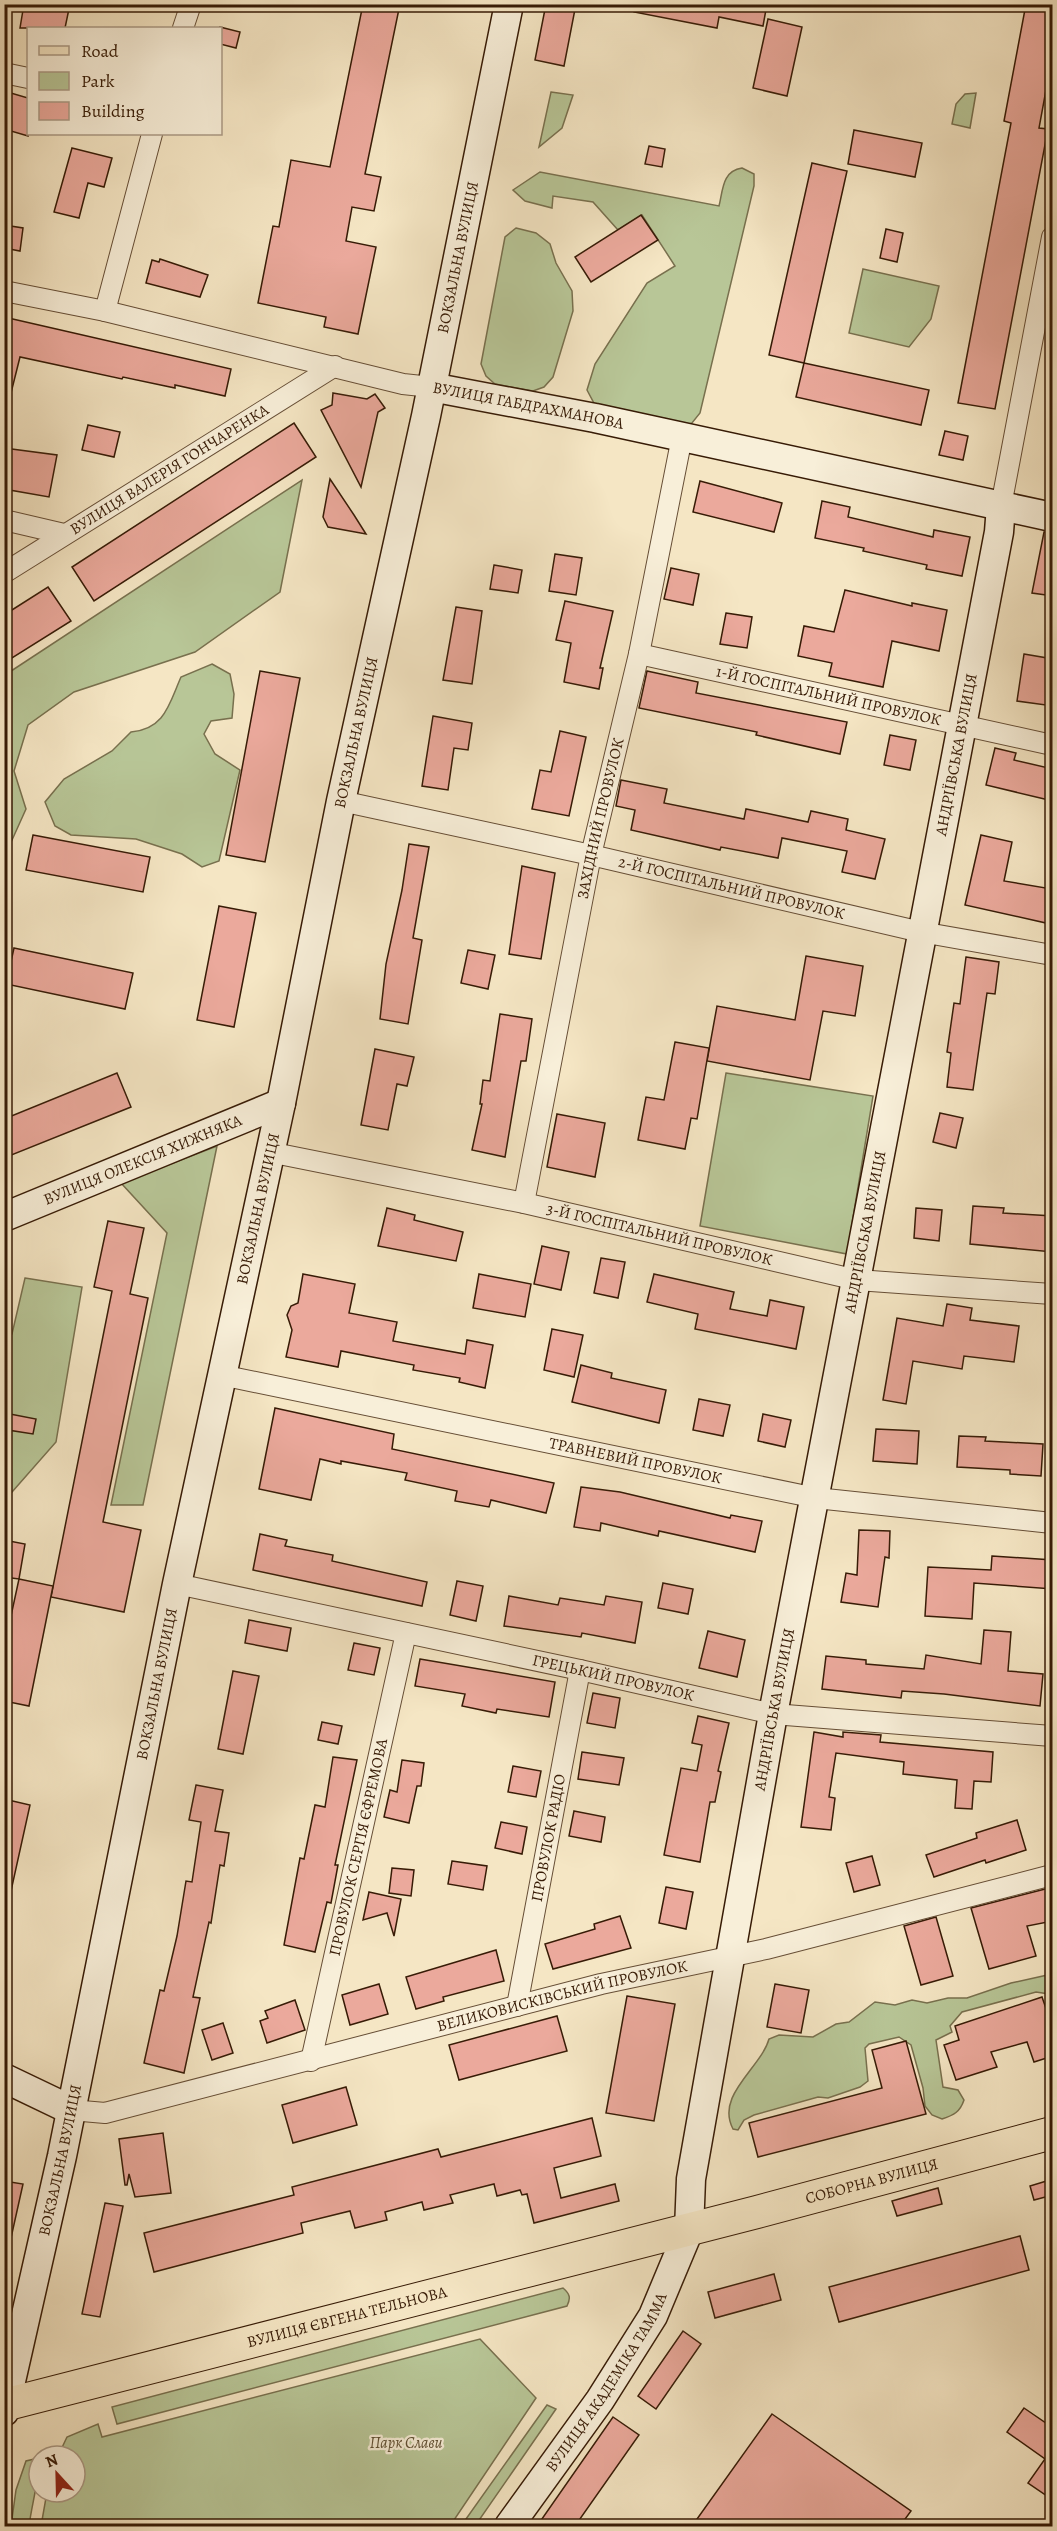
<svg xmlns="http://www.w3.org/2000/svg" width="1057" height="2531" viewBox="0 0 1057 2531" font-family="Alegreya,serif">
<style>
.green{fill:#b8c697;stroke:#78704e;stroke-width:1.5}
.building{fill:#eba99c;stroke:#371b06;stroke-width:1.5}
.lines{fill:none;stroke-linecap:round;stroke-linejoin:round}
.street-casing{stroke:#664e36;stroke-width:22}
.secondary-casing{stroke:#371b06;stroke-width:31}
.primary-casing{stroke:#371b06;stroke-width:34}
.street{stroke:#f8efd9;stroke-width:20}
.secondary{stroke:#f8efd9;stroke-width:28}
.primary{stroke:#f5e6c4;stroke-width:32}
.labels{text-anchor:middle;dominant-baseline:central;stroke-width:4.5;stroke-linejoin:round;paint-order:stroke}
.street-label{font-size:16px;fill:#371b06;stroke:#f8efd9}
.park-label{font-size:16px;font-style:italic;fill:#5e4e32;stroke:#f8efd9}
</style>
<rect width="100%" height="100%" fill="#f5e6c4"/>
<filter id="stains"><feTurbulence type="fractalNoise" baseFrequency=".00333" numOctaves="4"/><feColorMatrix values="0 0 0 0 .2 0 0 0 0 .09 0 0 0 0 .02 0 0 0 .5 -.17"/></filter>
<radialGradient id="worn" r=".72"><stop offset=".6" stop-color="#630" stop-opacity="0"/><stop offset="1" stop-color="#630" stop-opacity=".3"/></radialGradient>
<!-- green -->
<g class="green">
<polygon points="551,92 573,95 562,128 539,147"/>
<polygon points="976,93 970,128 952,124 956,104 965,94"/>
<path d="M742 168 754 174V186L700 413 692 423 685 426 595 405 587 390 595 364 647 283 675 266 642 215 618 230 593 202 553 196 552 208 525 201 513 190 540 172 719 206C723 190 722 171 742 168Z"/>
<polygon points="516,228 536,233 550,244 556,263 572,291 573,311 553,377 544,387 533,391 495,384 486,376 481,364 505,237"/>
<polygon points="863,269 939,286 931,319 909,347 849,333"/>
<polygon points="302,480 280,592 195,652 74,692 28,725 14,771 26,809 8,849 5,850 5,675"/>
<path d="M212 664 230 674 234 694 232 718 211 721 204 734 215 754 240 770 219 861 202 867 182 854 136 839 71 835 55 826 45 802 64 779 112 751 131 732C165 729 169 704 181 677Z"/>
<polygon points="726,1073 873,1096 847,1254 700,1226"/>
<polygon points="217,1146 143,1505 111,1505 167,1233 121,1183"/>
<polygon points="25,1278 82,1287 56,1442 5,1500 5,1333 12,1334"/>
<path d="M1052 1974V1999L1049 1994 1036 1992 962 2012 950 2026 952 2032 936 2040 943 2087 958 2090 964 2100C960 2112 954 2115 942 2119L932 2115 925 2106 923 2088 911 2045 899 2037 869 2044 865 2048 868 2081 860 2087 828 2098 818 2097 754 2115 744 2120 738 2130 733 2129C715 2095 761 2068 769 2039L779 2035 813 2037 836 2024 849 2022 875 2002 895 2005 912 2000 927 2003 948 1998H967L1011 1983Z"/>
<path d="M563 2288C570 2294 571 2298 567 2306L117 2424 112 2407Z"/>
<polygon points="480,2339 536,2398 450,2526 41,2526 47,2492 75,2492 75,2456 58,2456 67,2437 98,2424 102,2437"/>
<polygon points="547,2405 556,2409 475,2526 461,2526"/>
<path d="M39 2458C39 2481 32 2503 29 2526H11L16 2490 26 2461Z"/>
</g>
<!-- building -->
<g class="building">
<polygon points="24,4 70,4 65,28 20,28"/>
<polygon points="363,4 400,4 365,174 381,177 374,211 352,207 346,241 376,247 358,334 324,327 326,317 258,303 273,226 279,227 291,160 330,167"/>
<polygon points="546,4 576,4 564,66 535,60"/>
<polygon points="635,4 767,4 763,26 719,17 717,28 634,12"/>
<polygon points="1026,4 1053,4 1053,52 1039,128 1048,129 995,409 958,403 1011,123 1004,121"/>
<polygon points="768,19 802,27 787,96 753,88"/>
<polygon points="220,27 240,32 236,48 220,44"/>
<polygon points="4,91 28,98 28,136 4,129"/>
<polygon points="854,130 922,143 915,177 848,164"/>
<polygon points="649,146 665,149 662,167 645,164"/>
<polygon points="72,148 112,158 104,187 88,183 79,218 54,212"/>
<polygon points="812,163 847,171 804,363 769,355"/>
<polygon points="641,215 658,240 591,282 575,257"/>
<polygon points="4,225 23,228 20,251 4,248"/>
<polygon points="886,229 903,233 897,262 880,258"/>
<polygon points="160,259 208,275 200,297 146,283 152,260 159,262"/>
<polygon points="4,317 231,369 225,396 175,385 175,388 123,377 122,379 20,357 10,397 4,396"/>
<polygon points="804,363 929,390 921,425 796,397"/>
<polygon points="333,393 367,399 375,394 385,408 378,412 361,487 321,410 332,405"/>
<polygon points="294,423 316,457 94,601 72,567"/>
<polygon points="88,425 120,432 114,457 82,450"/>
<polygon points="945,431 968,436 963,460 939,455"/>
<polygon points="4,448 57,455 49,497 4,489"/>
<polygon points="330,479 354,515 366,534 328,527 323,517"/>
<polygon points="700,481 782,503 774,532 693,512"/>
<polygon points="822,501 850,507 848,517 933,537 934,530 970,537 962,576 926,569 927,565 863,551 864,548 815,538"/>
<polygon points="1044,532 1053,533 1053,596 1032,593"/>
<polygon points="555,554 582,558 576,595 549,591"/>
<polygon points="494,565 522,570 518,593 490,589"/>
<polygon points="671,568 699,574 693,605 664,599"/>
<polygon points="48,587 71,621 4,663 4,615"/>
<polygon points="845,590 912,606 912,603 947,610 939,651 892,641 883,687 829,676 832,663 798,656 804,626 834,632"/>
<polygon points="565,601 613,611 600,668 603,668 599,689 564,682 571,643 556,640"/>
<polygon points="456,607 482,611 472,684 443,680"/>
<polygon points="726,613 752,617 747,648 720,644"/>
<polygon points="1024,654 1053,659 1053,706 1017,701"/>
<polygon points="260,671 300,678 265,862 226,855"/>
<polygon points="647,671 698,682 696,693 847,722 840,754 756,735 757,732 639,708"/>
<polygon points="433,716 472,723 468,750 454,748 448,790 422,786"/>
<polygon points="560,731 586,737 569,816 532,809 540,770 551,772"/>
<polygon points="890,735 916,740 910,770 884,765"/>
<polygon points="995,748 1016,753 1014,760 1053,769 1053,801 986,785"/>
<polygon points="621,780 667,789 664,803 744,819 746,809 808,822 811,811 848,819 846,830 885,839 875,879 842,872 847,851 782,838 778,858 721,847 720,850 631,830 635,810 616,806"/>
<polygon points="33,835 150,857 143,892 26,870"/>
<polygon points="981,835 1012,842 1004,881 1052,889 1046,923 965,905"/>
<polygon points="409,844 429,847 413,938 422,940 408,1024 380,1019 386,964 402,890"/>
<polygon points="522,866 555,873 541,959 509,954"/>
<polygon points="219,906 256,913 234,1027 197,1020"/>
<polygon points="14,948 133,973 125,1009 6,984"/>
<polygon points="468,950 495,955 488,989 461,983"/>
<polygon points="806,956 863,966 855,1016 823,1011 810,1080 707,1061 717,1006 795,1020"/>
<polygon points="966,957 999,962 995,994 987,993 973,1090 947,1087 951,1053 947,1052 954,1003 960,1004"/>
<polygon points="500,1014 532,1019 526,1061 521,1061 505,1157 472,1150 482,1104 480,1104 483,1080 490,1081"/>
<polygon points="675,1042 709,1048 697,1119 691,1118 685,1149 638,1140 646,1097 664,1100"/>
<polygon points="375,1049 414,1057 407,1086 397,1084 388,1130 361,1125"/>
<polygon points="117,1073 131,1107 4,1158 4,1119"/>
<polygon points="940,1113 963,1118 956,1148 933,1142"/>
<polygon points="557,1114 605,1123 595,1177 547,1167"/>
<polygon points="973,1206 1004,1208 1003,1213 1053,1216 1053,1252 970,1244"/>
<polygon points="387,1208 415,1215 414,1220 463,1232 456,1261 378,1246"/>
<polygon points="916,1208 942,1210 939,1241 914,1238"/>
<polygon points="108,1221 144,1228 130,1294 148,1298 103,1522 141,1530 124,1612 51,1597 112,1291 94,1287"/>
<polygon points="542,1246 569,1252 561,1290 534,1284"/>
<polygon points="601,1258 625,1262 618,1298 594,1293"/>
<polygon points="303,1274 355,1284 349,1313 397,1322 393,1341 465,1354 467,1340 493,1345 485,1388 459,1382 460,1378 413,1370 414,1365 341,1351 338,1367 286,1357 292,1330 287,1315 291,1306 298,1303"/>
<polygon points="479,1274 531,1284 525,1317 473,1308"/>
<polygon points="654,1274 734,1292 730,1309 767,1316 770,1300 804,1307 796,1349 695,1329 698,1314 647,1302"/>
<polygon points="947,1304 972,1308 970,1320 1019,1326 1014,1362 964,1356 962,1369 913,1361 906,1404 883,1400 897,1318 943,1326"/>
<polygon points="552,1329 583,1335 574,1377 544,1370"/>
<polygon points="581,1365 612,1373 611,1378 666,1390 659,1423 572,1402"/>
<polygon points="699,1399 730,1405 723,1436 693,1430"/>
<polygon points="275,1408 394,1434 392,1449 554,1483 546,1513 491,1500 489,1507 455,1501 457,1491 405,1480 407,1473 341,1461 341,1464 320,1459 311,1500 259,1489"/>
<polygon points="10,1414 36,1419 33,1434 8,1430"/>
<polygon points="763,1414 791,1420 785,1447 758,1441"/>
<polygon points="876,1429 919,1431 917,1464 873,1461"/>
<polygon points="959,1436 986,1437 985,1441 1043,1444 1041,1476 1010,1474 1010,1470 957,1467"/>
<polygon points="581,1487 620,1492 730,1518 731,1515 762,1521 755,1552 659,1531 658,1536 601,1523 600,1531 574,1527"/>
<polygon points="859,1530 890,1531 889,1558 885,1557 878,1607 841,1602 846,1573 857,1575"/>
<polygon points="260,1534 287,1540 285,1546 333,1555 332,1561 427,1582 422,1606 253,1570"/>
<polygon points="4,1540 25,1544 19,1579 4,1577"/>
<polygon points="992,1556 1053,1560 1053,1589 974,1583 972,1619 925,1616 928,1567 991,1570"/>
<polygon points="19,1579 53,1586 29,1706 4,1701 4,1648"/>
<polygon points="457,1581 483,1586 476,1621 450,1615"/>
<polygon points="663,1583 693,1589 688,1614 658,1608"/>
<polygon points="509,1596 558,1605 560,1598 604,1605 606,1596 642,1602 635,1643 582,1633 581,1637 504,1626"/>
<polygon points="249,1620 291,1628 287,1651 245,1643"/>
<polygon points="984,1630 1011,1632 1008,1671 1043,1674 1040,1706 944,1694 902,1691 901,1698 822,1689 826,1656 866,1660 866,1664 924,1669 926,1655 981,1664"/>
<polygon points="708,1631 745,1640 737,1677 699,1668"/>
<polygon points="354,1643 380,1648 374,1675 348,1670"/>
<polygon points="420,1659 555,1682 549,1717 497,1709 496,1713 462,1706 465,1694 415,1686"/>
<polygon points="233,1671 259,1676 243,1754 218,1749"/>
<polygon points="593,1693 620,1698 615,1728 587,1723"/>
<polygon points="698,1716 729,1723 718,1771 721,1772 715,1802 710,1802 700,1862 664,1855 681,1768 697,1771 702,1745 692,1743"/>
<polygon points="322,1722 342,1726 338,1744 318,1740"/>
<polygon points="814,1732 843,1737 843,1732 881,1735 880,1742 993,1752 991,1782 974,1781 972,1809 955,1808 957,1780 903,1774 904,1762 836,1753 829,1797 835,1798 831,1830 801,1827"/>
<polygon points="582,1752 624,1758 619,1785 578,1779"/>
<polygon points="333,1757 357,1760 335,1865 338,1865 331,1903 327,1902 315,1952 284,1945 300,1858 304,1859 315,1805 325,1807"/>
<polygon points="402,1760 424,1763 421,1786 417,1786 409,1823 384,1817 390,1790 397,1792"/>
<polygon points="513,1766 541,1771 536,1797 508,1792"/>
<polygon points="196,1785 223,1790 215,1831 229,1833 224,1866 220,1865 211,1923 209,1922 193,1997 200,1998 184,2073 144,2063 160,1990 164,1991 177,1936 186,1881 192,1882 201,1822 189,1820"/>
<polygon points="4,1799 30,1805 11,1891 4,1890"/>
<polygon points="574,1811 605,1817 601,1842 569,1836"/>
<polygon points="1017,1820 1026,1850 986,1863 985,1860 934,1877 926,1855 977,1838 976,1833"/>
<polygon points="501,1822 527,1827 522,1854 495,1848"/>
<polygon points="872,1856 880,1885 854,1892 846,1863"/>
<polygon points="452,1861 487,1866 483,1890 448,1884"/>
<polygon points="392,1868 414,1870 411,1896 389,1893"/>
<polygon points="666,1887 693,1892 686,1929 659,1923"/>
<polygon points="1053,1887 1053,1921 1027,1926 1036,1956 989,1969 971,1908"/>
<polygon points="369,1892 401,1899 394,1936 387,1913 363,1920"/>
<polygon points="620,1916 631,1948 553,1969 545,1944 595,1929 594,1924"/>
<polygon points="936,1917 953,1976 921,1985 904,1926"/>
<polygon points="496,1950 504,1981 443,1997 444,2001 416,2009 406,1977"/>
<polygon points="379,1984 388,2014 350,2025 342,1995"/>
<polygon points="775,1984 809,1990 801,2033 767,2027"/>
<polygon points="627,1996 675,2004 654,2121 606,2113"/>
<polygon points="1042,1997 1049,2017 1053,2016 1053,2056 1034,2062 1027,2042 991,2052 997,2067 956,2080 944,2045 959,2040 955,2026"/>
<polygon points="295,2000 305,2030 267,2043 260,2021 268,2018 265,2011"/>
<polygon points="557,2016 567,2051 459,2080 449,2045"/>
<polygon points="223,2023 233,2053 212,2060 202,2030"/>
<polygon points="906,2041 926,2114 758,2157 749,2123 882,2088 872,2050"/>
<polygon points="346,2087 357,2125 293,2143 282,2105"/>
<polygon points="592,2118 601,2156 554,2168 561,2198 615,2184 619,2201 534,2223 527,2194 522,2195 520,2190 497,2196 494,2184 450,2195 453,2203 424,2210 422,2202 385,2212 387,2220 355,2228 350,2211 301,2223 303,2233 154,2272 144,2233 294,2195 292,2187 438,2149 441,2157"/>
<polygon points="163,2133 171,2193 135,2197 129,2174 127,2185 125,2185 119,2139"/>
<polygon points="1053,2179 1053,2195 1034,2200 1030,2186"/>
<polygon points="4,2181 23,2184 11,2238 4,2237"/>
<polygon points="938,2188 942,2204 897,2216 892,2201"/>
<polygon points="105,2203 123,2206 100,2317 82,2314"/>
<polygon points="1020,2236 1029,2270 839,2322 829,2287"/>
<polygon points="774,2274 781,2300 715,2318 708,2292"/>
<polygon points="683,2331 701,2344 656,2409 638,2396"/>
<polygon points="1024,2408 1053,2428 1053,2500 1028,2483 1045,2459 1007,2432"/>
<polygon points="772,2414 911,2511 900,2526 692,2526"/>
<polygon points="613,2417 639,2435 575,2526 537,2526"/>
</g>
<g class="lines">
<defs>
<g id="street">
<polyline points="183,28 191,4"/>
<polyline points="4,73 28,78"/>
<polyline points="4,291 105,311 403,384 431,387"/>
<polyline points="105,311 152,134"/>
<polyline points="1001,506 1052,237"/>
<polyline points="4,520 64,534"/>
<path id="s1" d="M4 573 335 366"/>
<path id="s2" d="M639 654 1052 745"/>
<path id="s3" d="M341 801 591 855 921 932 1052 955"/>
<path id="s4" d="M269 1152 524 1203 857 1280 1052 1294"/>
<path id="s5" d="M524 1203 591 855 639 654 682 437"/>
<path id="s6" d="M221 1375 816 1498 1052 1523"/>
<path id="s7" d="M177 1584 580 1670 773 1714 1052 1736"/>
<path id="s8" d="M517 2006 580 1670"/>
<path id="s9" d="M311 2061 406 1633"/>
<path id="s10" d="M71 2110 105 2113 601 1984 766 1949 1052 1875"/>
</g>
<g id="secondary">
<path id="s11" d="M431 387 595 418 1052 517"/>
<path id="s12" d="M4 1217 281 1103"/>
<polyline points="4,2078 71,2110"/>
<path id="s13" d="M4 2412 62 2156 177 1584 281 1103 341 801 426 416 509 4"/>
<path id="s14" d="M509 2526 600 2400 653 2316 689 2230 691 2179 773 1714 999 532 1001 506"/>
</g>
<g id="primary">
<path id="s15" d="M4 2405 757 2212 1052 2133"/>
</g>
</defs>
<!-- street casing -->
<use href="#street" class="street-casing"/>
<!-- secondary casing -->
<use href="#secondary" class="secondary-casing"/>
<!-- primary casing -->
<use href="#primary" class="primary-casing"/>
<!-- street -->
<use href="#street" class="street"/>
<!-- secondary -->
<use href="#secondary" class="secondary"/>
<!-- primary -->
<use href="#primary" class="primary"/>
</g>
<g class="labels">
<!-- street labels -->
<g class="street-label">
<text stroke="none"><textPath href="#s13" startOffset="2202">ВОКЗАЛЬНА ВУЛИЦЯ</textPath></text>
<text stroke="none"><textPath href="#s11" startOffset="99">ВУЛИЦЯ ГАБДРАХМАНОВА</textPath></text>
<text stroke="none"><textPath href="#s1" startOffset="195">ВУЛИЦЯ ВАЛЕРІЯ ГОНЧАРЕНКА</textPath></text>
<text stroke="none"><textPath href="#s2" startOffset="194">1-Й ГОСПІТАЛЬНИЙ ПРОВУЛОК</textPath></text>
<text stroke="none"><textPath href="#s13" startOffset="1716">ВОКЗАЛЬНА ВУЛИЦЯ</textPath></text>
<text stroke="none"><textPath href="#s14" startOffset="1848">АНДРІЇВСЬКА ВУЛИЦЯ</textPath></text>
<text stroke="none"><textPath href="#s5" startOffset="392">ЗАХІДНИЙ ПРОВУЛОК</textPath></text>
<text stroke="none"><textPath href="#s3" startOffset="400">2-Й ГОСПІТАЛЬНИЙ ПРОВУЛОК</textPath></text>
<text stroke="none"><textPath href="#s12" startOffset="150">ВУЛИЦЯ ОЛЕКСІЯ ХИЖНЯКА</textPath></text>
<text stroke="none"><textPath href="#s13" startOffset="1230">ВОКЗАЛЬНА ВУЛИЦЯ</textPath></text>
<text stroke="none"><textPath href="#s14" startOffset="1362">АНДРІЇВСЬКА ВУЛИЦЯ</textPath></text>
<text stroke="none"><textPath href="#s4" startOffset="399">3-Й ГОСПІТАЛЬНИЙ ПРОВУЛОК</textPath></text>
<text stroke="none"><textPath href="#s6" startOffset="423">ТРАВНЕВИЙ ПРОВУЛОК</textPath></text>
<text stroke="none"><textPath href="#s7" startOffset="446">ГРЕЦЬКИЙ ПРОВУЛОК</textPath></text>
<text stroke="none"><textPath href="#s13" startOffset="744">ВОКЗАЛЬНА ВУЛИЦЯ</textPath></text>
<text stroke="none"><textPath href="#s14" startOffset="876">АНДРІЇВСЬКА ВУЛИЦЯ</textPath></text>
<text stroke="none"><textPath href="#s8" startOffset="171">ПРОВУЛОК РАДІО</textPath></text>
<text stroke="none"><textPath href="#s9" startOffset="219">ПРОВУЛОК СЕРГІЯ ЄФРЕМОВА</textPath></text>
<text stroke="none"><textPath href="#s10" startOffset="506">ВЕЛИКОВИСКІВСЬКИЙ ПРОВУЛОК</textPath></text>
<text stroke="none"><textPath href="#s13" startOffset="258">ВОКЗАЛЬНА ВУЛИЦЯ</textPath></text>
<text stroke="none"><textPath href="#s15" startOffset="896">СОБОРНА ВУЛИЦЯ</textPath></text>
<text stroke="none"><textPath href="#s15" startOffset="354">ВУЛИЦЯ ЄВГЕНА ТЕЛЬНОВА</textPath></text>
<text stroke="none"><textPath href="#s14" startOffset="174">ВУЛИЦЯ АКАДЕМІКА ТАММА</textPath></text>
</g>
<!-- park labels -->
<g class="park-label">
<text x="406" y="2443">Парк Слави</text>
</g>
</g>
<!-- margin -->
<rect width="1057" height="2531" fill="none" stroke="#f5e6c4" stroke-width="24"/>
<rect x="6" y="6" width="1045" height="2519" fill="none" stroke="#371b06" stroke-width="3"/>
<rect x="12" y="12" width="1033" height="2507" fill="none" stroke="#371b06" stroke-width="1.5"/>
<!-- legend -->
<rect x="27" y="27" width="195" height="108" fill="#f8efd9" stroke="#ab9a85" stroke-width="1.5"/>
<rect x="39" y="46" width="30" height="9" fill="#f5e6c4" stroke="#ab9a85" stroke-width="1.5"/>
<text x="81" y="57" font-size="18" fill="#371b06">Road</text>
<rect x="39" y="72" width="30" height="18" fill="#b8c697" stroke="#ab9a85" stroke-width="1.5"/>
<text x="81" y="87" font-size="18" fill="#371b06">Park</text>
<rect x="39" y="102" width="30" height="18" fill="#eba99c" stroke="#ab9a85" stroke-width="1.5"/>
<text x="81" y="117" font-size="18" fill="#371b06">Building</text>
<!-- north arrow -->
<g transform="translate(57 2474) rotate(338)"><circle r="28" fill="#f8efd9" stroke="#ab9a85" stroke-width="1.5"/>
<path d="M0-4.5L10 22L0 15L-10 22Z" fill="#8f2418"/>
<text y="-9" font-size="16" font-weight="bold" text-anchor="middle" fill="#371b06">N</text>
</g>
<rect width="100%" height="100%" filter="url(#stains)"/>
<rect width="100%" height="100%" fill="url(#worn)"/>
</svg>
